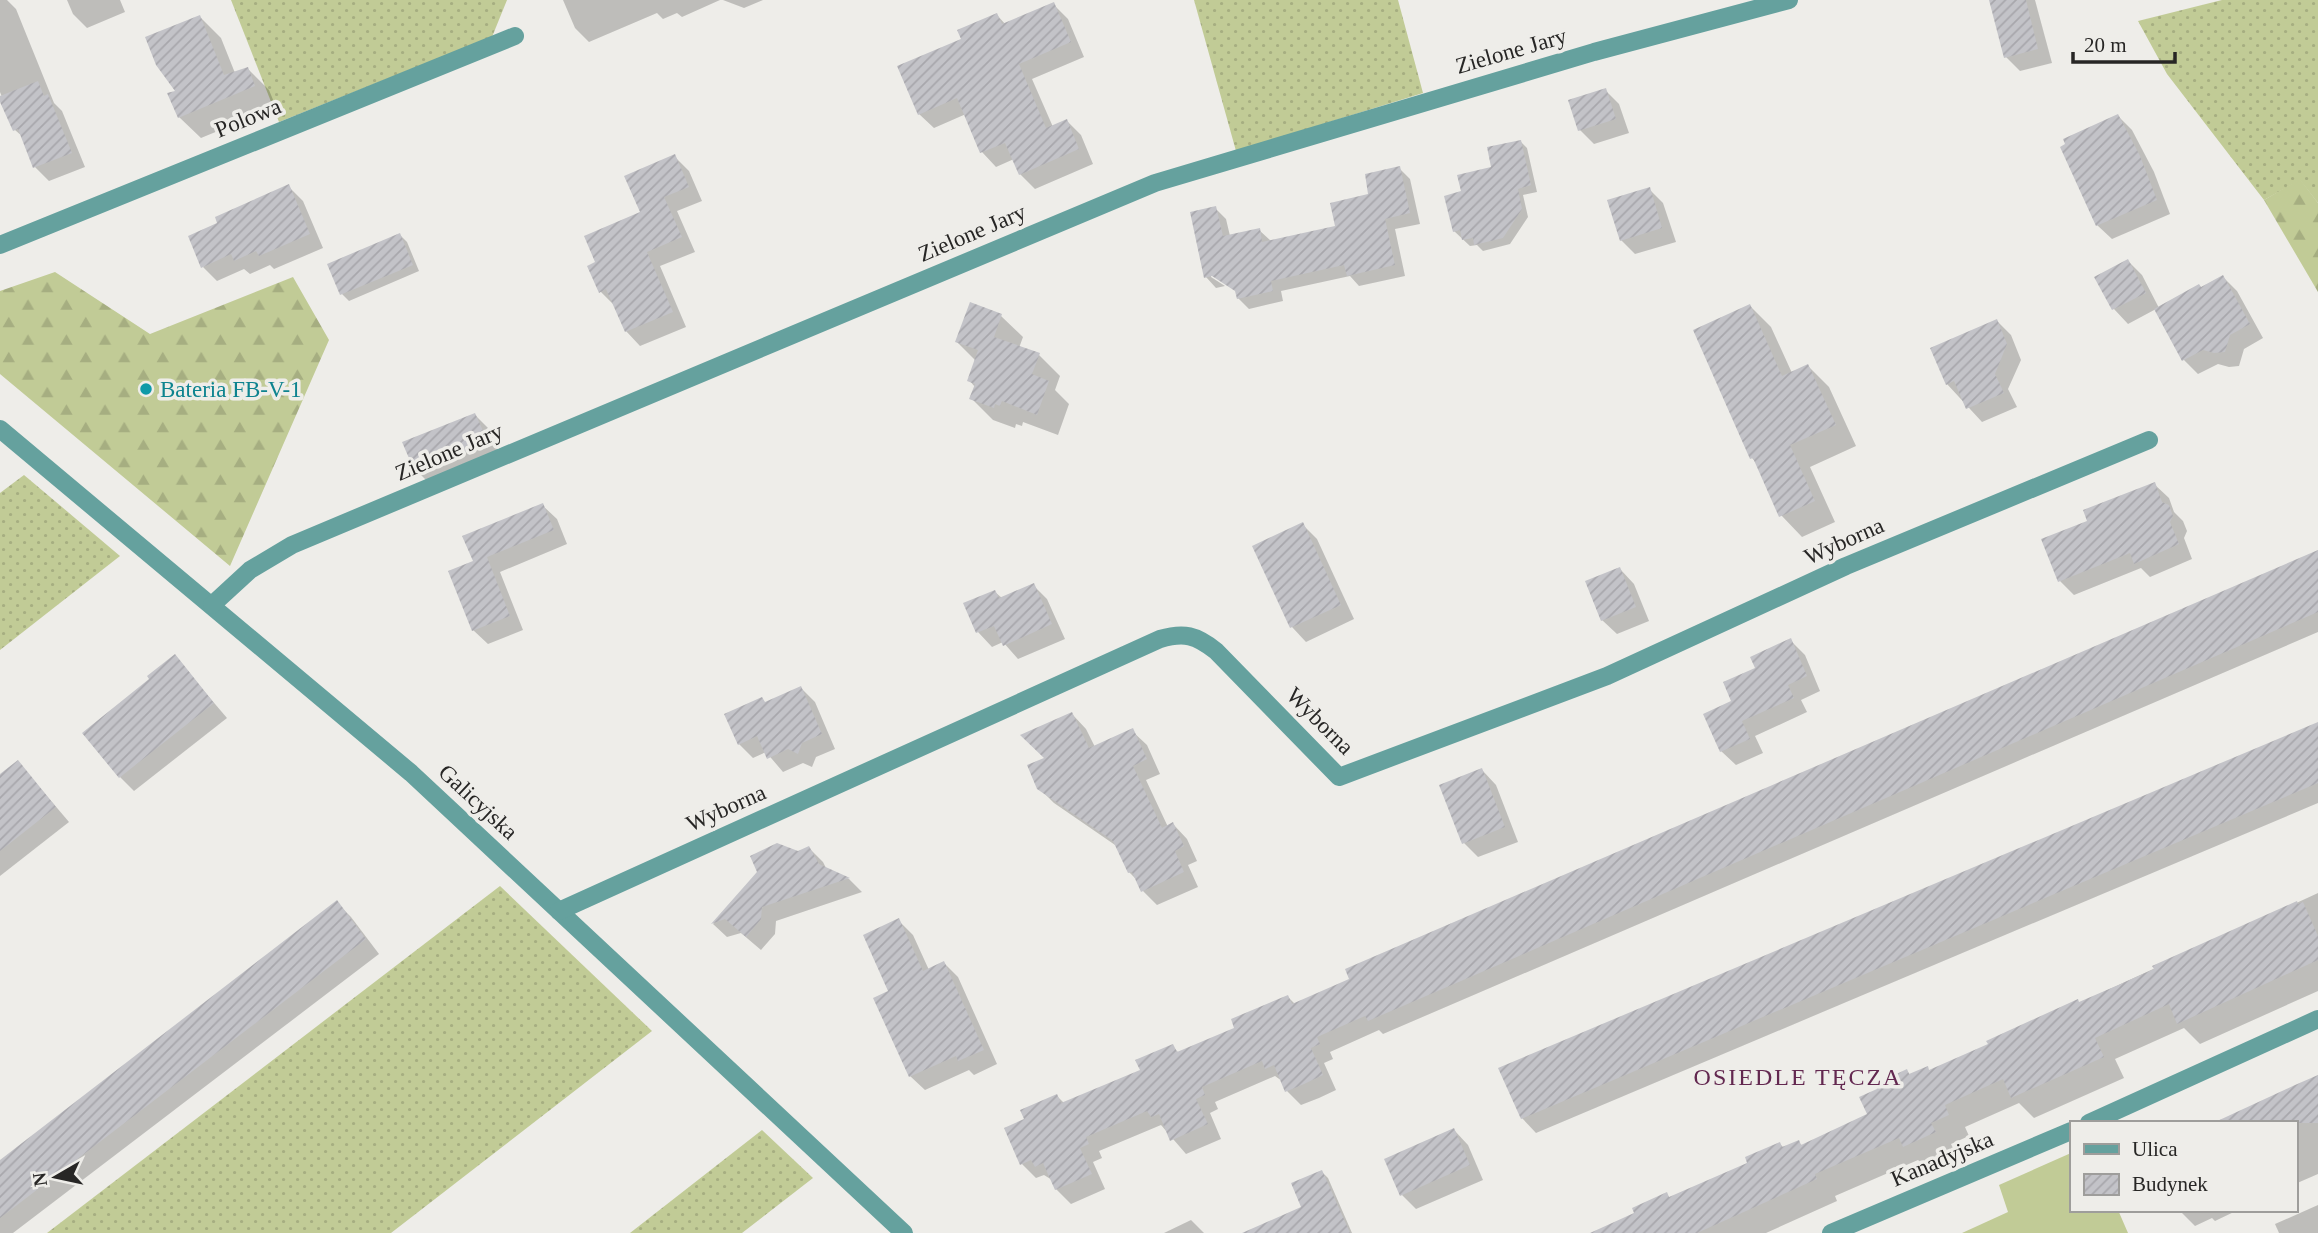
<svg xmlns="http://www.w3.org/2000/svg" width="2318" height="1233" viewBox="0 0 2318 1233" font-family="Georgia,serif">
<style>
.grass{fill:url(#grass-dots)}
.forest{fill:url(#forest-firs)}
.park{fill:#c1cb96}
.shadow{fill:#0003}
.building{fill:url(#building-hatch)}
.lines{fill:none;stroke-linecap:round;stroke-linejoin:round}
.minor{stroke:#65a19e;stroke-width:18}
.culture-dot{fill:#0f9aa8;stroke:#eeede9;stroke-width:2.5}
.labels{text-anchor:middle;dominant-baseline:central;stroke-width:7;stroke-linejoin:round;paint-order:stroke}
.street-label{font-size:23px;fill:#272625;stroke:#eeede9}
.culture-label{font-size:23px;fill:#0d838f;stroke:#eeede9;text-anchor:start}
.neighbourhood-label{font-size:24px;letter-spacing:2px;fill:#632850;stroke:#eeede9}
</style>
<defs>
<pattern id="grass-dots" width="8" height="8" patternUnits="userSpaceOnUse" patternTransform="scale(1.75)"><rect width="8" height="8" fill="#c1cb96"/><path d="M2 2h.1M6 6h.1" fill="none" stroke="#a6ae81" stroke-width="1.8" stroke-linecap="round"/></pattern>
<pattern id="forest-firs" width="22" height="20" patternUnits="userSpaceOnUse" patternTransform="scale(1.75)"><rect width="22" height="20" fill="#c1cb96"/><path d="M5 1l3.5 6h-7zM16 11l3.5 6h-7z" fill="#a6ae81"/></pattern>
<pattern id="building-hatch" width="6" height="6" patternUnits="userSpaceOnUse" patternTransform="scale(1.75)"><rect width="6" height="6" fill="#c3c3c8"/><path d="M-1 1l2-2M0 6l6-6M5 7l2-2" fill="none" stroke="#a8a7ac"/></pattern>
</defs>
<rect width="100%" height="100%" fill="#eeede9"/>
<!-- grass -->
<g class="grass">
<polygon points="231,0 507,0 492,37 279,122"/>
<polygon points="1194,0 1398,0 1423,93 1236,151"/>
<polygon points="2222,0 2318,0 2318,203 2300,180 2264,200 2167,74 2138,21"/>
<polygon points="24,475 120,556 0,650 0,493"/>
<polygon points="500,886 652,1031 391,1233 47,1233"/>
<polygon points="762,1130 813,1178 742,1233 630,1233"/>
</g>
<!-- forest -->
<g class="forest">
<polygon points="2300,179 2318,203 2318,292 2264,200"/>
<polygon points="55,272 150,334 293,277 329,340 230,566 0,374 0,291"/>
</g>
<!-- park -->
<polygon class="park" points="2071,1153 2071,1210 2118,1210 2128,1233 1962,1233 2008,1212 1999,1185"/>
<!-- shadow -->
<g class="shadow">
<polygon points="0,0 7,0 16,9 54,103 62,111 85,167 49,181 35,167 23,137 15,130 0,92"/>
<polygon points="67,0 120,0 125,12 87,28 73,14"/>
<polygon points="563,0 720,0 682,17 677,13 663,19 657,13 589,42 575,28"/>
<polygon points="723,0 763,0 744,8"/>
<polygon points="1990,0 2035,0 2052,63 2020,71 2006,57"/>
<polygon points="1054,5 1068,19 1084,57 1032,79 1053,127 1067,121 1081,135 1093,164 1035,189 1020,174 1014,159 996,167 982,152 966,114 934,128 919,114 963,40 997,15 1006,25"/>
<polygon points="200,17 221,38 235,73 248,69 269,90 276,107 201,138 179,117 178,92"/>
<polygon points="1605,90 1619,104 1629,133 1594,144 1580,130"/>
<polygon points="2118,116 2132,130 2154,172 2170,214 2112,239 2097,225"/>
<polygon points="1521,142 1527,148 1537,192 1523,195 1528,217 1510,244 1483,251 1477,245 1470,246 1454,231 1463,193 1493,168"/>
<polygon points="675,157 689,171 702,201 677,211 695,252 660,266 686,327 640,346 626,331 616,307 601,292 598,263 642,213"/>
<polygon points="1399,168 1410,179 1420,224 1395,229 1405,276 1359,286 1350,276 1281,291 1283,301 1249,309 1238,298 1243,294 1211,273 1211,277 1225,286 1216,288 1206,277 1215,208 1226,219 1230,236 1259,230 1271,241 1337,227"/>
<polygon points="288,186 303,201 323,248 274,269 270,265 250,274 244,269 217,281 203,267"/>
<polygon points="1649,189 1663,203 1676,242 1635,254 1621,240"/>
<polygon points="400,235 407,242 419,271 349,301 342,294"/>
<polygon points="2128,261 2142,275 2159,308 2223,277 2237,291 2263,338 2244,349 2239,366 2229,367 2218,364 2198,374 2184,360 2156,309 2128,324 2114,309 2097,277"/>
<polygon points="971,304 1001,316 1023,337 1019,348 1039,355 1060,376 1055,390 1069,404 1058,435 1023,422 1022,426 1016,424 1015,428 993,420 971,398 975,387 969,380 976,361 957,342"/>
<polygon points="1750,306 1771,327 1792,373 1808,366 1829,387 1856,446 1810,467 1835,522 1802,537 1781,515 1757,464 1752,458"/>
<polygon points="1997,321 2011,335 2021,360 2008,389 2017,407 1982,422 1947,384"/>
<polygon points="475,415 489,429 501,457 431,485 417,471"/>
<polygon points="2154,484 2169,498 2174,512 2183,521 2187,531 2184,538 2192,559 2150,577 2141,568 2074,595 2060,581 2089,522"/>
<polygon points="542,505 557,519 567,544 500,572 523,630 488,644 473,630 475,562"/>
<polygon points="1302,524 1317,539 1354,619 1306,642 1292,627"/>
<polygon points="2318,552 2318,632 1383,1034 1379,1030 1330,1052 1333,1059 1324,1063 1336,1090 1319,1098 1301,1105 1287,1091 1282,1081 1275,1076 1215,1102 1218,1109 1210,1113 1221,1139 1186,1154 1161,1125 1099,1151 1102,1158 1093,1162 1105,1189 1071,1204 1056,1189 1052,1180 1044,1175 1036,1178 1022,1164 1027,1120 1057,1096 1064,1103 1142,1070 1172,1046 1179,1053 1236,1029 1288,997 1295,1004"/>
<polygon points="1620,569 1634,584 1649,621 1617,634 1602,620"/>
<polygon points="1033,585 1047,599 1065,639 1018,659 1003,642 992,647 978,632 966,604 995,592 1002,598"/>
<polygon points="1791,641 1805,655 1820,691 1801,700 1807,712 1755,736 1763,753 1736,765 1721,751 1733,702 1757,668"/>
<polygon points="174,656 227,718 134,791 120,777 152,679"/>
<polygon points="801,688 815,702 835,749 816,757 812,767 803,763 783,772 766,752 753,758 739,744 766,704"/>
<polygon points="1072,714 1086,729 1095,747 1132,731 1147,745 1160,774 1146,780 1168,827 1173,824 1187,839 1197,861 1188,865 1198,887 1157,905 1143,891 1138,881 1129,872 1118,847 1054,803 1039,788 1046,759"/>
<polygon points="2318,723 2318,803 1536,1133 1522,1118"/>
<polygon points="18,762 69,822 0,876 0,776"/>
<polygon points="1482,770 1496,785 1518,842 1478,857 1464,843"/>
<polygon points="809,848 823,862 827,870 849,879 862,892 776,921 775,934 761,950 741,933 727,937 713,924 759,872"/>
<polygon points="2318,893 2318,991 2200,1044 2184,1028 2115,1059 2124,1078 2034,1118 2019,1103 1965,1127 1969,1136 1951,1144 1956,1154 1926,1167 1918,1160 1835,1196 1837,1201 1766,1233 1610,1233 1666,1194 1671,1199 1749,1163 1780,1144 1784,1148 1798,1142 1803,1146 1869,1115 1880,1090 1907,1071 1911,1076 1930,1072"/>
<polygon points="337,903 351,917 379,954 13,1233 0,1233 0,1162"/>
<polygon points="898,920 913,935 929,970 944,963 958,977 997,1064 974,1075 969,1070 925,1090 910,1076"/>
<polygon points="2318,1082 2318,1174 2295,1184 2295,1123"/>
<polygon points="1454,1130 1468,1145 1483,1180 1416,1209 1402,1195"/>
<polygon points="1322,1172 1328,1178 1352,1233 1256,1233 1303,1208"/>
<polygon points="2318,1205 2318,1233 2279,1233 2275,1224"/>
<polygon points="2179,1210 2238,1210 2215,1221 2212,1218 2195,1226"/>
<polygon points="1191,1220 1204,1233 1164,1233"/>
</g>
<!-- building -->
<g class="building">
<polygon points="1989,0 2026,0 2038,49 2004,58"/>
<polygon points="1054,2 1071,42 1019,64 1046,128 1067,119 1079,149 1019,175 1005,143 980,153 957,98 918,115 897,66 961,39 957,30 997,13 1002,24"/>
<polygon points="200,15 224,75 248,67 255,86 178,118 167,93 175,91 156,65 145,37"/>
<polygon points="38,81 44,96 48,94 72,153 33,168 18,129 13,131 0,102 0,96"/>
<polygon points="1606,88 1616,119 1578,131 1568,100"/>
<polygon points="2118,114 2140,156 2157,200 2096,226 2060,147 2065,144 2063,139"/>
<polygon points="1521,140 1531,185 1518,189 1522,209 1503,238 1474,245 1473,238 1462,240 1460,230 1453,232 1444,196 1461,191 1457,175 1491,167 1487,147"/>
<polygon points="675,154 689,187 664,197 682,237 647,252 673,312 625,332 606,289 599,293 587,266 595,262 584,236 640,212 624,176"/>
<polygon points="1400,166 1410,213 1385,219 1395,265 1347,276 1344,265 1271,281 1273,291 1237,299 1235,291 1212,276 1204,278 1190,212 1216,206 1223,236 1260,228 1262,242 1335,226 1330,203 1368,194 1365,174"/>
<polygon points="289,184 310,234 259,256 256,251 234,261 231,254 201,268 188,236 217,223 215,217"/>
<polygon points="1650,187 1662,228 1620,241 1607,200"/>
<polygon points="400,233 413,265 340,295 327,264"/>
<polygon points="2128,259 2146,293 2112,310 2094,277"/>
<polygon points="2223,275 2250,324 2230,335 2225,352 2214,353 2203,350 2182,361 2154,309 2199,284 2201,287"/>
<polygon points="970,302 1002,314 994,337 1040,353 1032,374 1049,381 1037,415 1002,401 1000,406 995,404 994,408 969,399 975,384 967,381 978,350 955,342"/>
<polygon points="1750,304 1782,376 1808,364 1836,425 1790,445 1815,501 1779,517 1753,458 1750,459 1693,330"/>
<polygon points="1997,319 2007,344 1995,374 2004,393 1966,409 1954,381 1946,385 1930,348"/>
<polygon points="475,413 488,442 415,472 402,442"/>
<polygon points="2155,482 2162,502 2169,505 2173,516 2170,522 2179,544 2134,564 2130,553 2058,582 2041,539 2087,521 2083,510"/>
<polygon points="543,503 554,530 487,557 510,616 472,631 448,571 473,561 462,536"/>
<polygon points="1303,522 1341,605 1290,628 1252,546"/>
<polygon points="2318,550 2318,612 1368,1021 1365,1016 1317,1037 1320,1044 1311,1048 1323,1075 1304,1084 1285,1092 1274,1065 1265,1069 1262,1061 1202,1087 1205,1095 1196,1099 1208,1124 1170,1141 1159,1114 1151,1117 1147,1111 1086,1137 1089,1144 1080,1148 1092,1174 1055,1190 1043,1163 1035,1167 1031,1160 1020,1165 1004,1128 1024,1119 1020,1110 1057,1094 1061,1103 1140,1070 1135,1060 1173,1044 1177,1052 1234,1028 1231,1019 1288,995 1292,1004 1349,979 1345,969"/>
<polygon points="1620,567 1636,607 1601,621 1585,581"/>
<polygon points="1034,583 1052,624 1003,646 994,626 976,633 963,603 995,590 999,598"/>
<polygon points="1791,638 1807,676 1788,685 1794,698 1742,721 1750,739 1720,752 1703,714 1731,701 1723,682 1755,668 1750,657"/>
<polygon points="175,654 214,703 119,778 82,733 149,679 147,676"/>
<polygon points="801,686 822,734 802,743 798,754 788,749 767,759 757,736 738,745 724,714 762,697 765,702"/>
<polygon points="1072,712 1089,748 1133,728 1147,759 1133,766 1162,828 1173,822 1184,846 1175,851 1184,872 1141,892 1132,872 1128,873 1113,841 1037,789 1027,765 1044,758 1020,735"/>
<polygon points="2318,722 2318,783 1521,1119 1498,1068"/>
<polygon points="18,760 56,807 0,851 0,774"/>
<polygon points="1482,768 1505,827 1462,844 1439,785"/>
<polygon points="777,843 798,851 809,846 819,864 850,878 762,907 761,919 746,937 725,919 711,924 757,872 750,856"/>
<polygon points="337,900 366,939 0,1218 0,1160"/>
<polygon points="2297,901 2298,904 2303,902 2318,936 2318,960 2177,1024 2169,1004 2095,1038 2104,1057 2011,1098 2003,1079 1945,1105 1949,1115 1931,1123 1936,1132 1903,1147 1899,1138 1815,1174 1817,1179 1697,1233 1590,1233 1634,1213 1632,1208 1667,1192 1669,1197 1747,1163 1745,1157 1780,1142 1782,1147 1799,1140 1801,1145 1867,1114 1859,1097 1877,1089 1875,1084 1907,1069 1909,1074 1928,1066 1929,1070 1988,1044 1986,1041 2078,999 2079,1002 2116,986 2154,969 2152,966"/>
<polygon points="899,918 923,971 944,961 984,1050 958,1061 956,1056 909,1077 873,998 888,991 863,935"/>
<polygon points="2318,1075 2318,1123 2213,1123 2295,1085"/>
<polygon points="1454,1128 1470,1165 1400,1196 1384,1159"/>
<polygon points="1322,1170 1350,1233 1242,1233 1301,1207 1291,1183"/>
</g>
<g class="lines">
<!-- minor -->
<g class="minor">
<polyline points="0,245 515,36"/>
<polyline points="0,429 411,773 904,1233"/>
<polyline points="212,605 250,570 292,545 1155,183 1594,52 1789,0"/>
<path d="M559 911 1160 639C1184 632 1196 635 1216 651L1339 777 1607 676 1846 566 2149 440"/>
<polyline points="2089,1123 2318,1019"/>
<polyline points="1831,1233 2071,1131"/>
</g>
</g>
<!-- markers -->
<circle class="culture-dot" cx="146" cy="389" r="7"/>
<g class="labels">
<!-- street labels -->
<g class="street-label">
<text transform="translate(1511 51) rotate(-16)">Zielone Jary</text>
<text transform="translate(248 118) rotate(-22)">Polowa</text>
<text transform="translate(972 233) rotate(-23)">Zielone Jary</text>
<text transform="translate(449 452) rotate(-23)">Zielone Jary</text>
<text transform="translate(1844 541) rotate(-24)">Wyborna</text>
<text transform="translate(1320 721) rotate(45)">Wyborna</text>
<text transform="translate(478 802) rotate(43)">Galicyjska</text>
<text transform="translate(726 808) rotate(-24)">Wyborna</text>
<text transform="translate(1942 1159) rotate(-23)">Kanadyjska</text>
</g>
<!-- culture labels -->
<g class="culture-label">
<text x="160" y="389">Bateria FB-V-1</text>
</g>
<!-- neighbourhood labels -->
<g class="neighbourhood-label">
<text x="1798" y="1077">OSIEDLE TĘCZA</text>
</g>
</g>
<!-- legend -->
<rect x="2070" y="1121" width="228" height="91" fill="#eeede9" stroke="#9e9d9b" stroke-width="2"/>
<rect x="2084" y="1144" width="35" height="10" fill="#65a19e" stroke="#9e9d9b" stroke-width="2"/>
<text x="2132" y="1156" font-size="21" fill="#272625">Ulica</text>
<rect x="2084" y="1174" width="35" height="21" fill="url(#building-hatch)" stroke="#9e9d9b" stroke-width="2"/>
<text x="2132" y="1191" font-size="21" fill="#272625">Budynek</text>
<!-- north arrow -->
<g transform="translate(56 1177) rotate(261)" stroke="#eeede9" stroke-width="5" paint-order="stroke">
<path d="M0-5L12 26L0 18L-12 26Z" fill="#272625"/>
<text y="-10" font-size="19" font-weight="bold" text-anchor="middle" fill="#272625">N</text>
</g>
<!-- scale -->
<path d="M2073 52v10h102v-10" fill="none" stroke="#272625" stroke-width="3.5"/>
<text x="2084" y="52" font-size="21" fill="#272625" stroke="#eeede9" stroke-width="5" paint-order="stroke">20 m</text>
</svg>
